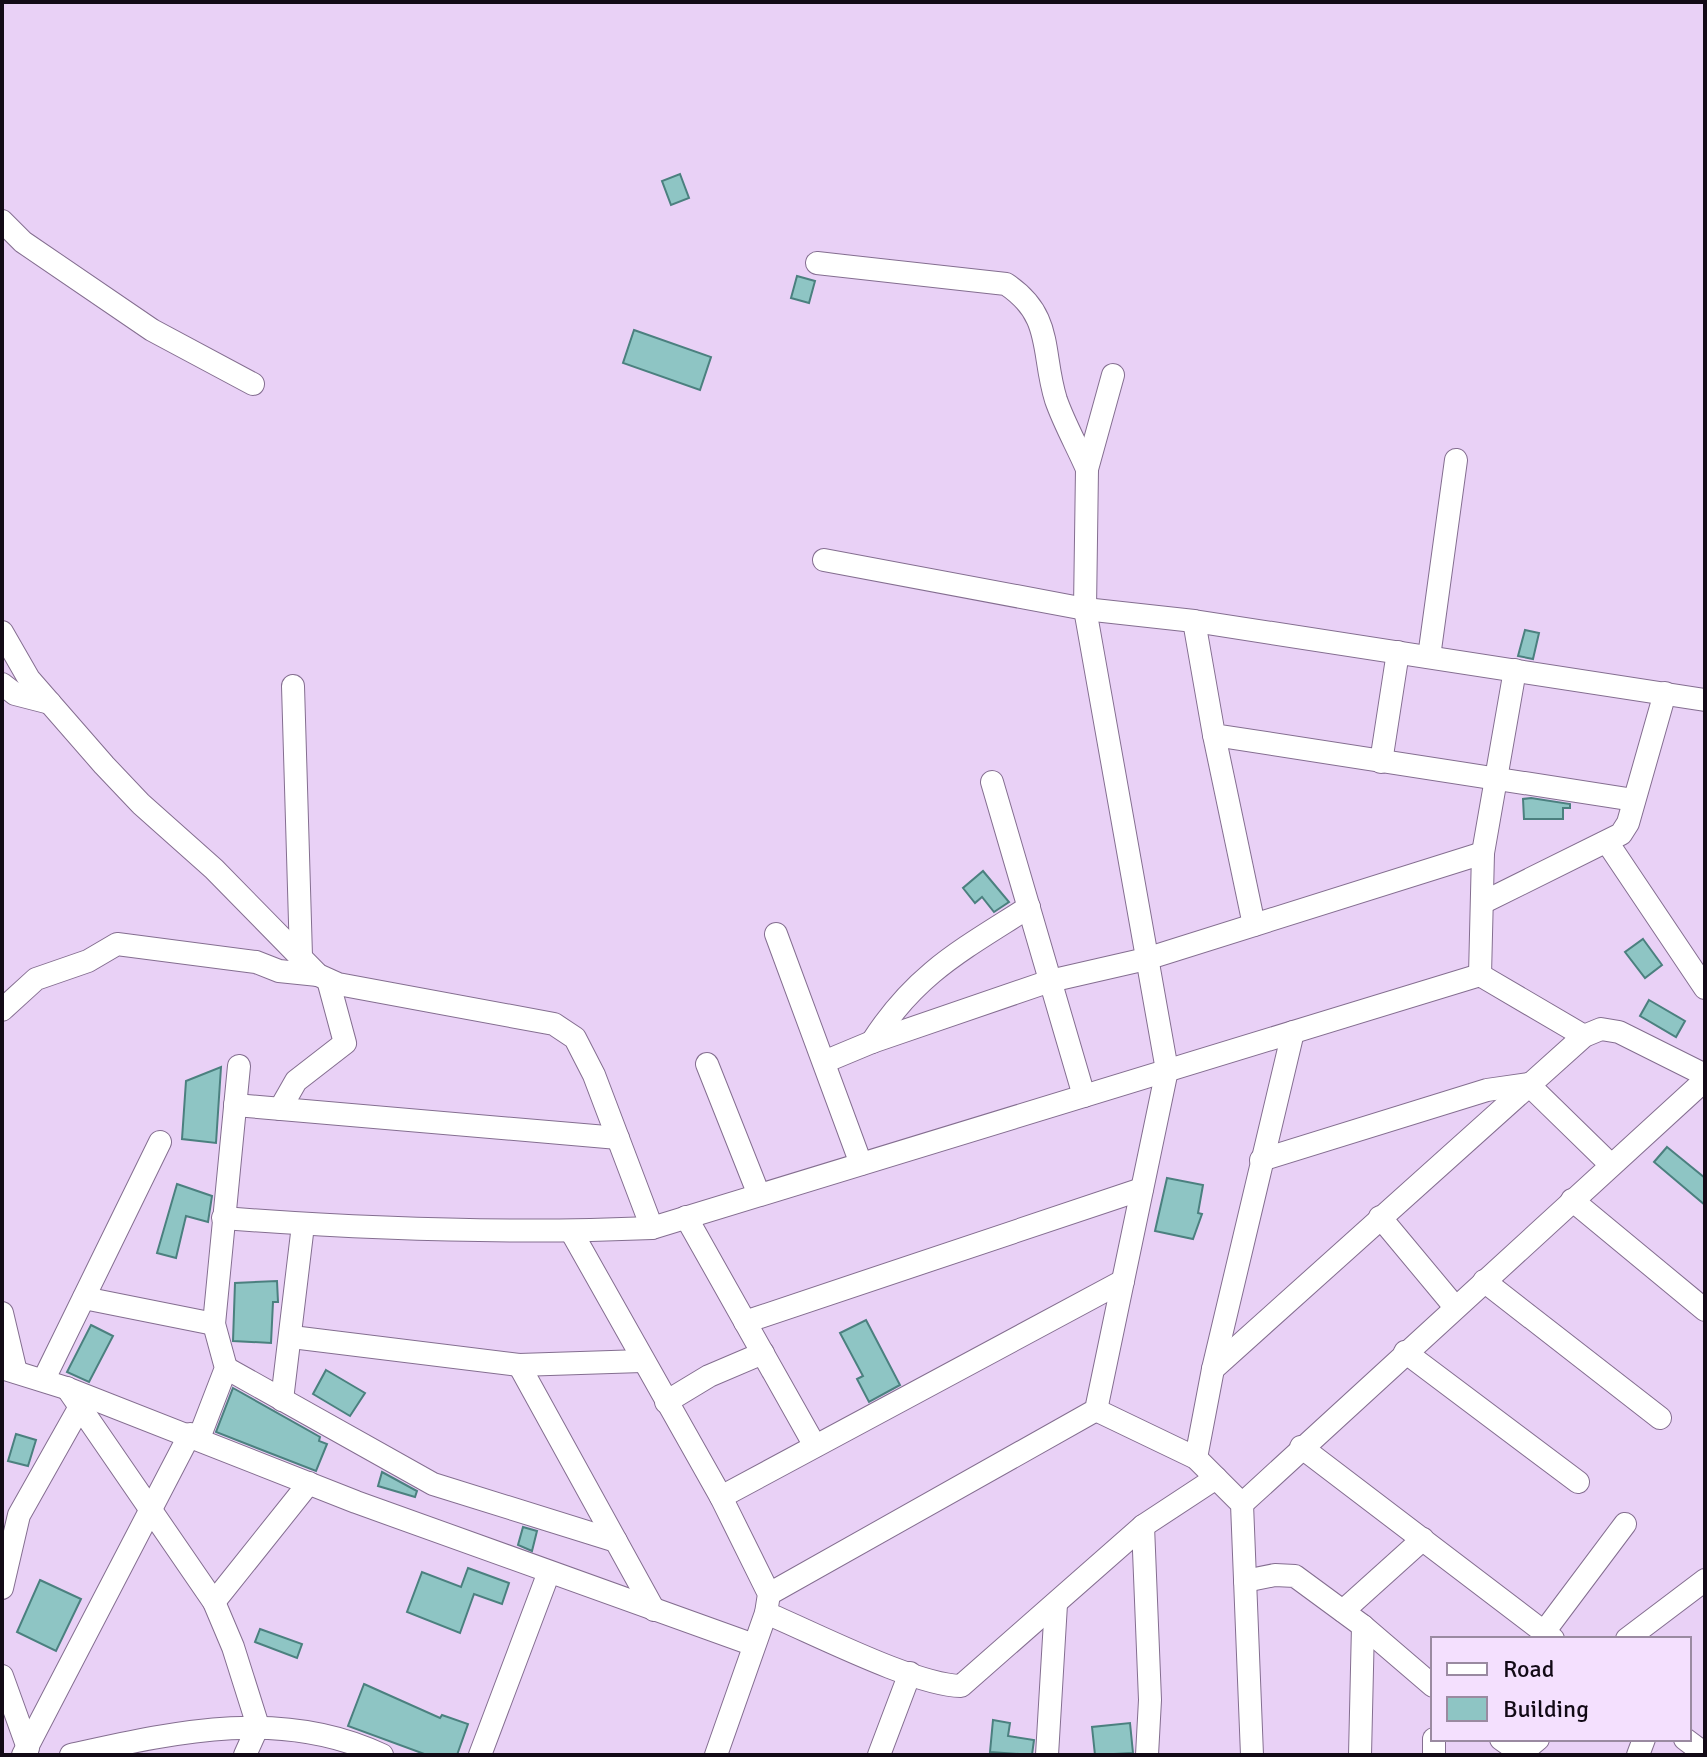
<svg xmlns="http://www.w3.org/2000/svg" width="1707" height="1757" viewBox="0 0 1707 1757" font-family="Signika,sans-serif">
<style>
.building{fill:#8ec5c4;stroke:#4b807f;stroke-width:2}
.lines{fill:none;stroke-linecap:round;stroke-linejoin:round}
.minor-casing{stroke:#846e90;stroke-width:24}
.minor{stroke:#fff;stroke-width:22}
</style>
<rect width="100%" height="100%" fill="#e9d1f6"/>
<!-- building -->
<g class="building">
<polygon points="680,174 689,198 671,205 662,181"/>
<polygon points="797,276 815,281 809,303 791,298"/>
<polygon points="634,330 711,357 700,390 623,363"/>
<polygon points="1525,630 1539,633 1533,659 1518,656"/>
<polygon points="1531,798 1570,804 1570,808 1563,808 1563,819 1524,819 1523,799"/>
<polygon points="983,871 1009,902 994,912 982,897 975,903 963,888"/>
<polygon points="1643,939 1662,965 1645,978 1625,952"/>
<polygon points="1649,1000 1685,1021 1676,1037 1640,1016"/>
<polygon points="221,1067 216,1143 182,1139 186,1081"/>
<polygon points="1667,1147 1705,1178 1705,1205 1654,1162"/>
<polygon points="1167,1178 1203,1185 1198,1213 1202,1214 1193,1239 1155,1231"/>
<polygon points="177,1184 212,1196 208,1222 186,1216 176,1258 157,1253"/>
<polygon points="277,1281 278,1302 273,1302 271,1343 233,1341 235,1283"/>
<polygon points="866,1320 900,1385 869,1402 857,1379 863,1376 840,1333"/>
<polygon points="91,1325 113,1336 89,1382 67,1372"/>
<polygon points="326,1370 365,1393 350,1416 313,1394"/>
<polygon points="233,1388 320,1437 319,1441 327,1444 316,1471 216,1432"/>
<polygon points="16,1434 36,1440 28,1466 8,1461"/>
<polygon points="382,1472 417,1491 415,1497 378,1486"/>
<polygon points="523,1527 537,1531 532,1551 518,1545"/>
<polygon points="468,1568 509,1583 502,1604 474,1594 460,1633 407,1612 422,1572 461,1587"/>
<polygon points="40,1580 81,1599 56,1651 17,1632"/>
<polygon points="260,1629 302,1644 297,1658 255,1642"/>
<polygon points="364,1684 440,1718 442,1715 468,1724 457,1755 427,1755 348,1726"/>
<polygon points="993,1720 1010,1723 1008,1736 1034,1740 1032,1755 990,1752"/>
<polygon points="1130,1723 1133,1753 1095,1755 1092,1727"/>
</g>
<g class="lines">
<defs>
<g id="minor">
<polyline points="2,221 23,242 152,330 253,384"/>
<path d="M817 263 1006 284C1054 316 1041 352 1056 400 1064 423 1077 446 1087 469"/>
<polyline points="824,560 1085,609 1194,621 1705,700"/>
<polyline points="1194,621 1214,735 1634,800"/>
<polyline points="2,632 29,679 104,765 141,804 214,869 318,975 338,984 554,1024 575,1038 594,1075 652,1228"/>
<polyline points="1429,657 1456,460"/>
<polyline points="2,684 15,694 50,703"/>
<polyline points="293,686 301,956"/>
<polyline points="1214,735 1254,925"/>
<polyline points="1381,762 1398,652"/>
<polyline points="992,782 1084,1096"/>
<polyline points="1607,842 1705,988"/>
<polyline points="1482,903 1621,834 1628,823 1665,693"/>
<polyline points="776,934 861,1164"/>
<polyline points="1480,975 1483,853 1515,670"/>
<polyline points="2,1010 36,979 88,961 117,944 256,962 279,971 318,975"/>
<path d="M872 1042C916 973 962 950 1029 907"/>
<polyline points="824,1062 872,1042 1050,981 1146,959 1483,853"/>
<polyline points="707,1064 759,1195"/>
<polyline points="235,1105 618,1138"/>
<polyline points="280,1109 296,1081 345,1043 328,980"/>
<polyline points="1261,1160 1487,1090 1528,1084 1611,1165"/>
<polyline points="1572,1200 1705,1310"/>
<polyline points="686,1217 815,1446"/>
<polyline points="1380,1217 1455,1307"/>
<path d="M223 1218C365 1229 510 1234 652 1228L1480 975 1584 1036"/>
<polyline points="571,1231 721,1497 769,1594 766,1613 716,1755"/>
<polyline points="1484,1281 1660,1418"/>
<polyline points="84,1298 214,1324"/>
<polyline points="2,1313 16,1372"/>
<polyline points="745,1322 1142,1189"/>
<polyline points="292,1337 519,1365 642,1361"/>
<polyline points="1405,1352 1578,1482"/>
<polyline points="519,1365 654,1610"/>
<polyline points="2,1368 66,1388 356,1502 754,1645"/>
<polyline points="226,1368 433,1484 616,1541"/>
<polyline points="1213,1369 1584,1036 1601,1029 1619,1032 1705,1075"/>
<polyline points="44,1379 160,1142"/>
<polyline points="67,1388 214,1602 233,1647 258,1726 245,1755"/>
<polyline points="282,1400 303,1225"/>
<polyline points="666,1402 709,1376 763,1353"/>
<polyline points="1096,1410 1196,1458 1242,1504 1252,1755"/>
<polyline points="199,1438 226,1368 214,1324 239,1066"/>
<polyline points="1301,1447 1553,1639"/>
<polyline points="1196,1458 1213,1369 1293,1032"/>
<polyline points="721,1497 1123,1281"/>
<polyline points="1242,1504 1705,1080"/>
<polyline points="1143,1526 1150,1700 1147,1755"/>
<polyline points="1245,1581 1275,1575 1295,1576 1363,1626 1433,1686"/>
<polyline points="2,1588 19,1515 81,1405"/>
<polyline points="769,1594 1096,1410 1167,1070 1085,609 1087,469 1113,375"/>
<polyline points="214,1602 309,1483"/>
<polyline points="1343,1611 1423,1539"/>
<path d="M766 1613C814 1633 914 1685 961 1686L1143 1526 1216 1478"/>
<polyline points="1544,1632 1625,1524"/>
<polyline points="1627,1639 1705,1580"/>
<polyline points="2,1676 28,1748"/>
<polyline points="1501,1739 1515,1749 1525,1750 1538,1739"/>
<polyline points="1685,1739 1705,1754"/>
<polyline points="23,1755 190,1434"/>
<path d="M71 1755C175 1732 281 1707 382 1755"/>
<polyline points="480,1755 549,1572"/>
<polyline points="879,1755 910,1673"/>
<polyline points="1047,1755 1056,1604"/>
<polyline points="1360,1755 1363,1626"/>
<polyline points="1434,1755 1434,1739"/>
<polyline points="1638,1755 1644,1739"/>
</g>
</defs>
<!-- minor casing -->
<use href="#minor" class="minor-casing"/>
<!-- minor -->
<use href="#minor" class="minor"/>
</g>
<!-- border -->
<rect width="1707" height="1757" fill="none" stroke="#120a16" stroke-width="8"/>
<!-- legend -->
<rect x="1431" y="1637" width="260" height="104" fill="#f4e0fe" stroke="#9a8aa1" stroke-width="2"/>
<rect x="1447" y="1663" width="40" height="12" fill="#ffffff" stroke="#9a8aa1" stroke-width="2"/>
<text x="1503" y="1677" font-size="24" fill="#120a16">Road</text>
<rect x="1447" y="1697" width="40" height="24" fill="#8ec5c4" stroke="#9a8aa1" stroke-width="2"/>
<text x="1503" y="1717" font-size="24" fill="#120a16">Building</text>
</svg>
